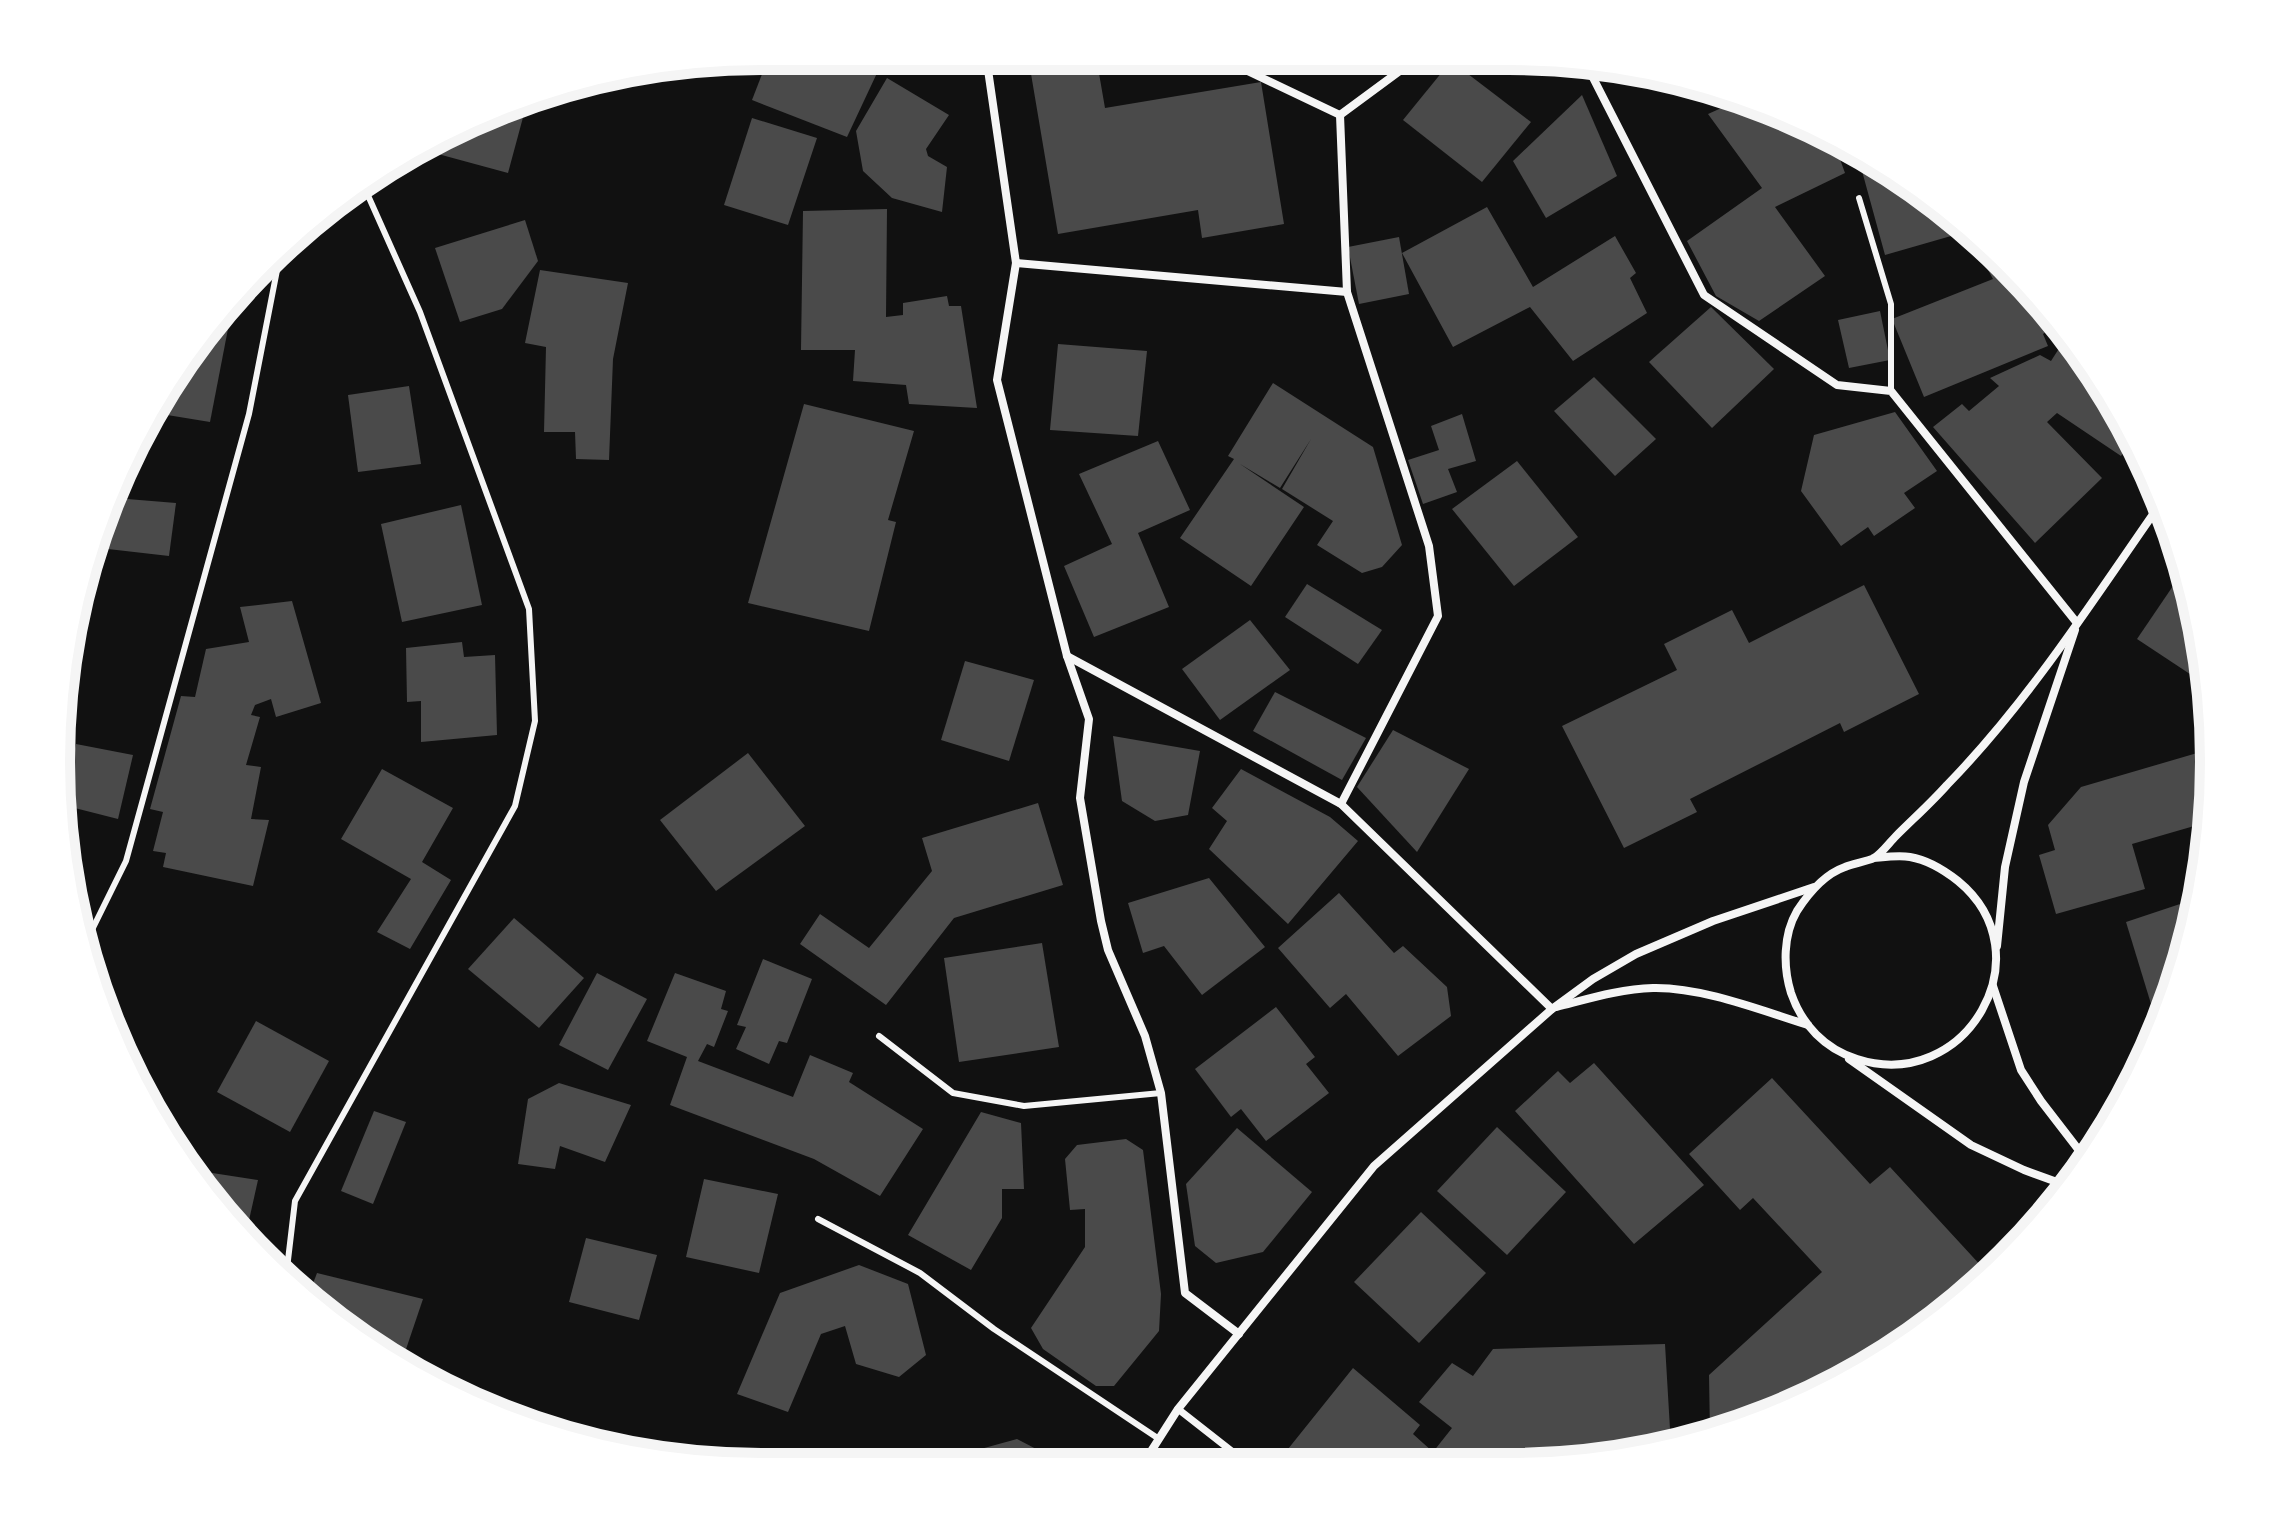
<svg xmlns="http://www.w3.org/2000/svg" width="2270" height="1523" viewBox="0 0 2270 1523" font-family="'Alegreya Sans',sans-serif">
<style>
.building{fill:#4a4a4a}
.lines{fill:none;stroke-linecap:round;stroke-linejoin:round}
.service{stroke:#f5f5f5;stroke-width:6}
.pedestrian{stroke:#f5f5f5;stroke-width:7}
.minor{stroke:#f5f5f5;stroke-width:8}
.rim{fill:none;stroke:#f5f5f5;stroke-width:10}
</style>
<rect width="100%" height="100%" fill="#111"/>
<!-- building -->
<g class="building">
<polygon points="769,56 885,56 847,137 752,100"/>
<polygon points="1028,56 1096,56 1105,108 1261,82 1284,224 1202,238 1198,210 1058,234"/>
<polygon points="1301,56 1335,56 1307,70"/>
<polygon points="1451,61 1531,122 1482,182 1403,120"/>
<polygon points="887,78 949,115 926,149 928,156 947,167 942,212 892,198 863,171 856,131"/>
<polygon points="542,92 535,113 525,110 508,173 438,154 442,139"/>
<polygon points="1582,95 1617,176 1546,218 1513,161"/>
<polygon points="1737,101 1821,129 1832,137 1845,173 1775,207 1825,276 1759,321 1716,296 1687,241 1762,188 1708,114"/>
<polygon points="752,118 817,138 788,225 724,205"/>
<polygon points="1863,159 1881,172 1965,232 1885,255 1859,160"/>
<polygon points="1487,207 1533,287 1615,236 1636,273 1630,278 1647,313 1573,361 1530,307 1453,347 1402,253"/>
<polygon points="887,209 886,317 903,315 903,303 947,296 949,306 961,306 977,408 909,404 906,385 853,381 855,350 801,350 803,211"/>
<polygon points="525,220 538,261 502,309 460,322 435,248"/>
<polygon points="1399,237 1409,294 1359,304 1348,247"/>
<polygon points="1976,240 2007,262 2057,323 2043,334 2048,346 1924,397 1892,319 1993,279 1973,242"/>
<polygon points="540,270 628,283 613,359 609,460 576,459 575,432 544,432 546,347 525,343"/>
<polygon points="233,303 210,422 155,413 202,332"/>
<polygon points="1711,307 1774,369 1712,428 1649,362"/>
<polygon points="1880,311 1890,360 1849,368 1838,320"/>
<polygon points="2067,336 2095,369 2132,439 2121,456 2057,413 2047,422 2102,478 2035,543 1933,427 1962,404 1969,411 1999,386 1990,378 2040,355 2051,361"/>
<polygon points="1058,344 1147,351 1138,436 1050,430"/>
<polygon points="1594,377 1656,439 1615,476 1554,411"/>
<polygon points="1273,383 1373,447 1402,545 1382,567 1362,573 1317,545 1333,521 1282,489 1311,439 1280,488 1240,464 1304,507 1251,586 1180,538 1234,459 1228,456"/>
<polygon points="409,386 421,464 358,472 348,395"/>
<polygon points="804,404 914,431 888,520 896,522 869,631 748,603"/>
<polygon points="1895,412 1937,471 1904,493 1915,508 1874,536 1868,527 1841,546 1801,491 1814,435"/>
<polygon points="1462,414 1476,461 1448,469 1457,492 1423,504 1408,460 1439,450 1431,426"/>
<polygon points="1158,441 1190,510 1138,533 1169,607 1094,637 1064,566 1112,544 1079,474"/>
<polygon points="1517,461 1578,537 1514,586 1452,509"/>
<polygon points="115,498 176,503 169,556 108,549"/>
<polygon points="461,505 482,605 402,622 381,524"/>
<polygon points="2175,583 2191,593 2200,623 2206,677 2202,682 2137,639"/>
<polygon points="1307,584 1382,630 1358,664 1285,617"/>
<polygon points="1864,585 1919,694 1844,732 1840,723 1690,799 1697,812 1624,848 1562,726 1677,670 1664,644 1732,610 1749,643"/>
<polygon points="292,601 321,703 276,717 271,699 255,705 251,715 260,717 246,765 261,767 251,819 269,820 253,886 163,867 166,853 153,851 163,812 150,809 181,696 195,697 206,649 249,642 240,607"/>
<polygon points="1250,620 1290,670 1220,720 1182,669"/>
<polygon points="462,642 464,657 495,655 497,735 421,742 421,701 407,702 406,648"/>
<polygon points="965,661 1034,680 1009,761 941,740"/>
<polygon points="1275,692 1366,738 1342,780 1253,731"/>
<polygon points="1393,730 1469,769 1417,852 1357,787"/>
<polygon points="1113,736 1200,751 1188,815 1155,821 1122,801"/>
<polygon points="76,744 133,755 118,819 63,805"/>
<polygon points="2204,751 2212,781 2208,822 2132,844 2145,889 2056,914 2039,855 2055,850 2048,825 2081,787"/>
<polygon points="748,753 805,826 716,891 660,820"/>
<polygon points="382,769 453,808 422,862 451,880 410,949 377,932 411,879 341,839"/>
<polygon points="1241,769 1330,817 1358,841 1288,924 1209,849 1227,821 1212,808"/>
<polygon points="1038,803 1063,885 954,918 886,1005 800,944 820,914 869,948 932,871 922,838"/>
<polygon points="1209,878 1265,947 1202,995 1164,946 1143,953 1128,903"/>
<polygon points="1339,893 1394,953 1403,946 1447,987 1451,1016 1398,1056 1346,994 1330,1008 1278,948"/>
<polygon points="2201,897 2166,1014 2155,1017 2126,922"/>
<polygon points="514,918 584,978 539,1028 468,969"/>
<polygon points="1042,943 1059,1047 959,1062 944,958"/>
<polygon points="763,959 812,979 787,1043 779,1041 769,1064 736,1049 746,1027 737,1025"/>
<polygon points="597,973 647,999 608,1070 559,1045"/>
<polygon points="675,973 726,991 721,1009 728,1011 714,1047 707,1044 698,1061 793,1097 810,1055 853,1073 849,1082 923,1129 880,1196 814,1159 670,1105 687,1057 647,1041"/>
<polygon points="1276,1007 1315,1057 1306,1064 1329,1093 1266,1141 1241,1109 1231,1117 1195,1069"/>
<polygon points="256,1021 329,1061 290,1132 217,1092"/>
<polygon points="1594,1063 1704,1185 1634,1244 1515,1111 1558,1071 1570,1083"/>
<polygon points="1772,1078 1870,1184 1890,1167 1983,1268 1993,1260 1999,1267 1901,1348 1779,1413 1710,1434 1709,1375 1822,1272 1753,1198 1740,1210 1689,1154"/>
<polygon points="559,1083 631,1105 605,1162 560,1146 555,1169 518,1164 528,1099"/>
<polygon points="374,1111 406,1122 373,1204 341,1191"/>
<polygon points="981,1112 1021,1123 1024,1189 1002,1189 1002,1218 971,1270 908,1235"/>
<polygon points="1497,1127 1566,1192 1507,1255 1437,1191"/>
<polygon points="1237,1128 1312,1192 1263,1252 1216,1263 1195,1246 1186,1184"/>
<polygon points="1126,1139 1143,1150 1161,1294 1159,1331 1114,1386 1096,1386 1043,1349 1031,1328 1085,1247 1085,1209 1070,1210 1065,1159 1077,1145"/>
<polygon points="193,1170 258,1180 245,1238"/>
<polygon points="704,1179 778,1194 759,1273 686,1257"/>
<polygon points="1421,1212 1486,1273 1419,1343 1354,1282"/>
<polygon points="586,1238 657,1255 639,1320 569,1302"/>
<polygon points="859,1265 908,1284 926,1355 899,1377 856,1364 845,1326 821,1334 788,1412 737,1394 780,1293"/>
<polygon points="317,1273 423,1299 403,1358 394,1355 309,1294"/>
<polygon points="1665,1344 1671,1446 1647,1453 1554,1456 1550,1463 1508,1467 1310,1467 1288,1449 1353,1368 1420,1425 1413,1434 1433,1452 1452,1428 1419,1402 1452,1363 1473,1376 1493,1349"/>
<polygon points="1017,1439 1042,1452 1051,1467 963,1467 977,1450"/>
</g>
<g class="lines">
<!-- service -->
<g class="service">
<polyline points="1859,198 1891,304 1891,391"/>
<polyline points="86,942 126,861 249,414 279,260"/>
<polyline points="879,1036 953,1093 1024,1106 1161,1093"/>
<polyline points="818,1219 920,1273 994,1329 1159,1439"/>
<polyline points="286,1277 295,1201 515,806 535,721 529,609 420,312 362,182"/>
</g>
<!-- pedestrian -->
<polyline class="pedestrian" points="1178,1409 1252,1467"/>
<!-- minor -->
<g class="minor">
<polyline points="986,56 1016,263 997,380 1067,656 1089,719 1080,798 1101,921 1108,950 1145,1036 1161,1093 1185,1293 1239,1334"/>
<polyline points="1216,56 1340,115"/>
<polyline points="1586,64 1704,295 1837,385 1891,391 2077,623"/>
<polyline points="1340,115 1347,292 1429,546 1438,616 1341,804"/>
<polyline points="1340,115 1420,56"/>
<polyline points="1016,263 1347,292"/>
<polyline points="1067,656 1341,804 1552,1009"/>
<path d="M1874 858C1885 857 1899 855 1910 857 1928 860 1944 870 1958 881 2047 954 1966 1094 1857 1059 1825 1049 1802 1025 1791 993 1783 967 1783 935 1797 911 1808 894 1825 874 1845 867 1854 863 1866 862 1874 858 1882 853 1889 843 1896 836 1913 819 1931 803 1947 785 2030 700 2095 597 2163 500"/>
<polyline points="1997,946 2005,867 2024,782 2075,630"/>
<polyline points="1993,986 2021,1070 2041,1101 2088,1162"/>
<path d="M1556 1007C1588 999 1620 989 1653 988 1702 987 1760 1010 1808 1025"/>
<polyline points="1849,1059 1971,1145 2024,1170 2068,1186"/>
<polyline points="1141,1467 1178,1409 1374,1166 1552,1009 1593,979 1636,954 1713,921 1814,887"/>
</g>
</g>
<!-- crop -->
<path d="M0 0H2270V1523H0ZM761 70H1509A691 691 0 0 1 2200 761V762A691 691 0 0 1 1509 1453H761A691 691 0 0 1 70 762V761A691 691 0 0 1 761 70Z" fill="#fff" fill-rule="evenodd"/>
<path class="rim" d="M761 70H1509A691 691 0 0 1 2200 761V762A691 691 0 0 1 1509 1453H761A691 691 0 0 1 70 762V761A691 691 0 0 1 761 70Z"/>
</svg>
